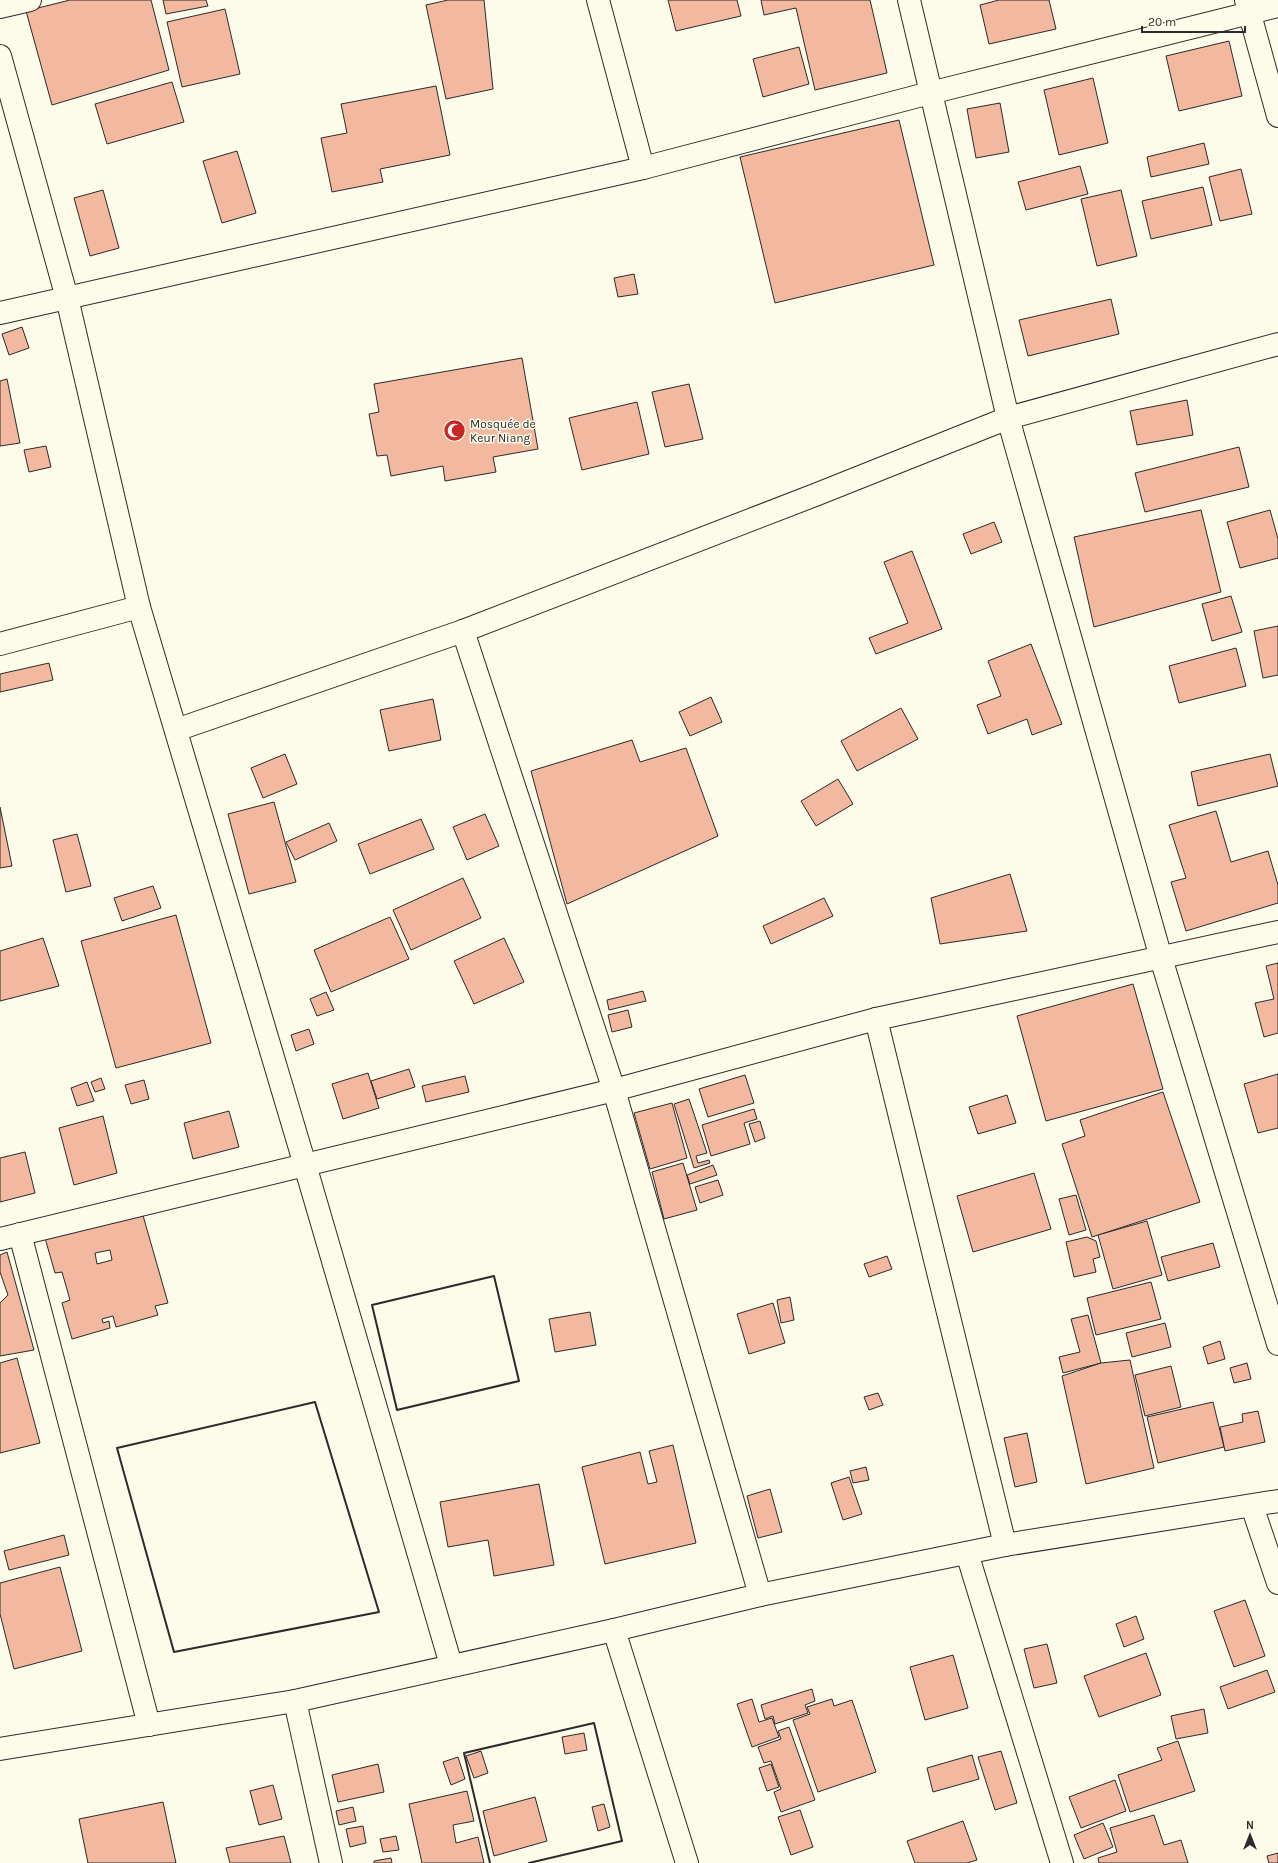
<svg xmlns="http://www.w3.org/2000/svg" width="1278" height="1863" viewBox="0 0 1278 1863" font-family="Karla,sans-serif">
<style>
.building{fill:#f2b8a0;stroke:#2b2b2b;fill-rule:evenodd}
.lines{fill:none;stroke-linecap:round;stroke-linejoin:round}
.minor-casing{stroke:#2b2b2b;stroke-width:24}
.tertiary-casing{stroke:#2b2b2b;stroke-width:24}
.minor{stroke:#fdfbea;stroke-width:22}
.tertiary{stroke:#fdfbea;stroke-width:22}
.wall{stroke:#2b2b2b;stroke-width:2}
.labels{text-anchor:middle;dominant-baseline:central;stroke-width:3;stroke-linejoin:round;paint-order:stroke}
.poi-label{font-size:12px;fill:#2b2b2b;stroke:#fdfbea;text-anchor:start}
</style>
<rect width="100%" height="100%" fill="#fdfbea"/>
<!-- building -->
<g class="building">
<polygon points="70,0 151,0 169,70 52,105 26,11"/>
<polygon points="163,0 206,0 208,6 166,14"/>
<polygon points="448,0 484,0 493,89 446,99 426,5"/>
<polygon points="668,0 737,0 741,16 676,31"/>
<polygon points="761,0 870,0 887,73 815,90 796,8 764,15"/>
<polygon points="999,0 1049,0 1056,29 989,44 980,5"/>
<polygon points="225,9 240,74 182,87 167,22"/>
<polygon points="1229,41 1242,96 1179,111 1166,56"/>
<polygon points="799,47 809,84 763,97 753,59"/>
<polygon points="1093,78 1108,143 1059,155 1044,90"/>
<polygon points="172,82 184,122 107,144 95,104"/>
<polygon points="436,86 450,155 380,169 383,182 332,192 321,138 347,133 341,104"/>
<polygon points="1000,103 1009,152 976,158 967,109"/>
<polygon points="899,120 934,265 775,303 740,157"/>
<polygon points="1204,143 1209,164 1151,177 1147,157"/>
<polygon points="237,151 256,213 222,223 203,161"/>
<polygon points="1080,166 1088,194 1026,210 1018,182"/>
<polygon points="1241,169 1252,214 1220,221 1209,177"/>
<polygon points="1203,187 1212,225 1151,239 1142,201"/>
<polygon points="103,190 119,248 90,256 74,198"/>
<polygon points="1121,190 1137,256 1097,266 1081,199"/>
<polygon points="634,274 638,294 618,297 614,278"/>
<polygon points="1111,299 1119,334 1028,356 1019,320"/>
<polygon points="22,327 29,348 9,355 2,334"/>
<polygon points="522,358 538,449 493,457 496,472 445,481 443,466 391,476 387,455 377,456 369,414 379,412 374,384"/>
<polygon points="7,379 20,443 0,446 0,381"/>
<polygon points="689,384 703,439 665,447 652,392"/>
<polygon points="1187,400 1193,435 1137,445 1130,411"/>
<polygon points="637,402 649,454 582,470 569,418"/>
<polygon points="46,446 51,467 29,472 24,450"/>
<polygon points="1239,447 1249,487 1145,512 1135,473"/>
<polygon points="1201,510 1221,592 1094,627 1074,537"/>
<polygon points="1270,510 1278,539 1278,558 1240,568 1227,522"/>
<polygon points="994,522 1002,542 971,554 963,534"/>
<polygon points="912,551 942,629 876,654 869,638 908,623 884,562"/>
<polygon points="1231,596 1242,632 1212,641 1202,604"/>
<polygon points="1278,626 1278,675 1263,678 1254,631"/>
<polygon points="1031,644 1062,724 1032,735 1027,719 988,734 977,705 1001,696 988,661"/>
<polygon points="1236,648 1246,686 1179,703 1169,666"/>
<polygon points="49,663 53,680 0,692 0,674"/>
<polygon points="711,697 722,722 690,736 679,712"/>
<polygon points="433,699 441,740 389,751 380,710"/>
<polygon points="901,708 918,739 857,771 841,741"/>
<polygon points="632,740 640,762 686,748 718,836 567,904 531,771"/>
<polygon points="285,754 297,784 263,798 251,768"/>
<polygon points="1270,754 1278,786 1198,806 1191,772"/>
<polygon points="838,779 853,804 816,826 801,801"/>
<polygon points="274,802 296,882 249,894 228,814"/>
<polygon points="0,807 12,866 0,868"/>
<polygon points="1216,811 1231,862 1268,851 1278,885 1278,903 1186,931 1171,882 1186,878 1169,825"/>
<polygon points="485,814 499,846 467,860 453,827"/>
<polygon points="421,819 434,849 370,874 358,844"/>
<polygon points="329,823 337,841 295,860 286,842"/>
<polygon points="77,834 91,886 66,892 53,840"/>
<polygon points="1010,874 1027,931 940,944 931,898"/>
<polygon points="463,878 481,918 411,950 393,910"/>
<polygon points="153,886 161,908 122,921 114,898"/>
<polygon points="824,898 833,916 771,944 763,926"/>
<polygon points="176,915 211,1043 116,1068 81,941"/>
<polygon points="390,917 409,959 331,992 314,950"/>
<polygon points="43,938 59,986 0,1001 0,951"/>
<polygon points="504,938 524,982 474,1004 454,961"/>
<polygon points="1278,963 1278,1033 1264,1037 1255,1003 1274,999 1266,966"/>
<polygon points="1133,984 1163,1089 1046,1121 1017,1016"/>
<polygon points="643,991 646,1001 609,1010 607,1000"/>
<polygon points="326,992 334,1010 317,1016 310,999"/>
<polygon points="628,1010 632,1027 612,1032 608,1015"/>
<polygon points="309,1029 314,1044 296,1051 291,1035"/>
<polygon points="409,1069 415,1087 377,1099 371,1081"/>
<polygon points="368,1073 379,1108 343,1119 332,1084"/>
<polygon points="1278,1074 1278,1128 1258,1133 1244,1084"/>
<polygon points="745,1075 754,1103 708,1117 699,1089"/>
<polygon points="465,1076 469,1092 426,1102 422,1086"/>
<polygon points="101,1078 105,1089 95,1092 91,1082"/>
<polygon points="144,1080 149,1099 131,1104 125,1085"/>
<polygon points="87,1082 94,1101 77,1106 71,1088"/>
<polygon points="1163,1092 1200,1202 1092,1237 1062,1144 1085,1136 1080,1120"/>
<polygon points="1007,1095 1016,1123 978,1134 969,1107"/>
<polygon points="689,1099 707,1153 696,1156 698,1163 709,1160 710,1163 694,1168 674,1104"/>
<polygon points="672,1103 687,1158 650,1169 634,1113"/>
<polygon points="754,1109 757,1119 744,1123 750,1144 711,1156 702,1125"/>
<polygon points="229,1111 239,1147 193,1159 184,1123"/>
<polygon points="103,1116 117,1173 74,1185 59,1128"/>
<polygon points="760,1121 765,1138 755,1142 749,1124"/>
<polygon points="25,1152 35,1193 0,1202 0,1158"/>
<polygon points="683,1163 697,1210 664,1219 652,1172"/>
<polygon points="713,1165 717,1175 690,1184 687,1175"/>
<polygon points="1034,1173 1051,1229 973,1252 957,1196"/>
<polygon points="718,1180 723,1195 700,1203 695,1187"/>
<polygon points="1076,1195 1086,1230 1069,1235 1059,1199"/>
<path d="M142 1212 168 1303 155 1306 158 1315 116 1327 113 1316 102 1319 103 1323 109 1321 110 1328 72 1339 62 1303 70 1300 62 1272 55 1273 45 1238ZM110 1250 112 1260 97 1264 95 1253Z"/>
<polygon points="1147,1221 1162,1275 1113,1289 1098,1235"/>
<polygon points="1087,1237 1096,1241 1100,1257 1093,1259 1096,1272 1074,1277 1066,1242"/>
<polygon points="1213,1243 1220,1267 1168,1281 1161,1257"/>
<polygon points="7,1252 34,1350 0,1356 0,1303 8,1295 0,1272 0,1255"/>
<polygon points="887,1256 892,1269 869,1277 864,1264"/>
<polygon points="1151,1282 1161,1319 1096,1335 1087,1298"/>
<polygon points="790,1297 794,1320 781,1323 777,1300"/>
<polygon points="773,1303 785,1343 749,1354 737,1314"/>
<polygon points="590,1312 596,1345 555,1352 549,1319"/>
<polygon points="1088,1315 1101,1363 1063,1373 1059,1357 1080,1352 1071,1319"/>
<polygon points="1165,1323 1171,1347 1132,1357 1126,1333"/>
<polygon points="1220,1341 1225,1359 1208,1364 1203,1347"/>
<polygon points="17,1358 40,1443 0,1453 0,1363"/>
<polygon points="1130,1360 1154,1468 1086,1484 1062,1376 1101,1363"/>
<polygon points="1247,1363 1251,1379 1234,1383 1230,1368"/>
<polygon points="1171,1366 1181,1407 1145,1416 1135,1375"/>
<polygon points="878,1393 883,1405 869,1410 864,1397"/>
<polygon points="1213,1402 1224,1447 1158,1463 1147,1417"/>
<polygon points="1258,1411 1265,1442 1225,1451 1220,1427 1243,1422 1242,1414"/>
<polygon points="1027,1433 1037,1482 1015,1487 1004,1438"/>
<polygon points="673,1445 696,1543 605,1564 582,1467 640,1452 648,1484 657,1482 649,1451"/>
<polygon points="866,1467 869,1480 853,1483 850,1471"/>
<polygon points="849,1477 862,1514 843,1520 831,1483"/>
<polygon points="539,1484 554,1565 494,1576 488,1540 448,1547 440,1502"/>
<polygon points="770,1489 782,1532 758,1538 747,1496"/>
<polygon points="64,1535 69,1555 9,1570 4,1551"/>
<polygon points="60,1567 82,1651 14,1669 0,1614 0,1583"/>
<polygon points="1245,1600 1265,1656 1234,1667 1214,1611"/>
<polygon points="1136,1616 1144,1639 1124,1647 1116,1624"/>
<polygon points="1047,1644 1057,1683 1034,1688 1024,1649"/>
<polygon points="1146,1653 1161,1695 1099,1717 1084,1676"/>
<polygon points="953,1655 968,1708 925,1720 910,1667"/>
<polygon points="1267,1670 1275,1692 1228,1709 1220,1687"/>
<polygon points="812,1689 815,1701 805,1705 808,1713 775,1724 773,1716 765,1719 761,1705"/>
<polygon points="752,1699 759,1722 772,1718 779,1737 752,1747 737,1704"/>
<polygon points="832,1699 834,1706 852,1700 876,1772 818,1792 793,1720 810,1714 807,1707"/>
<polygon points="1204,1709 1208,1733 1176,1739 1171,1716"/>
<polygon points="789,1727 815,1800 781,1812 774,1792 781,1789 771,1761 764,1763 758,1747 781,1739 778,1731"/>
<polygon points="584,1733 587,1750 565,1754 562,1737"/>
<polygon points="1178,1741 1195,1791 1130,1812 1118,1775 1162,1760 1157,1748"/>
<polygon points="481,1751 488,1773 474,1778 466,1756"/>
<polygon points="1001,1751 1017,1803 995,1810 978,1757"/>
<polygon points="972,1755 979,1779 933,1792 927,1768"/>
<polygon points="458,1757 465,1779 451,1785 443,1762"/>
<polygon points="378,1764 384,1792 338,1802 332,1775"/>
<polygon points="771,1764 779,1787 767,1791 759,1768"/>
<polygon points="1115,1780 1126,1811 1081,1828 1069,1797"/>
<polygon points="273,1785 282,1819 259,1825 250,1791"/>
<polygon points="467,1791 474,1821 453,1825 456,1843 478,1837 484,1863 422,1863 409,1804"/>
<polygon points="535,1797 547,1841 494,1856 483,1811"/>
<polygon points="163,1802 176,1863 88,1863 79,1819"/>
<polygon points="604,1804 610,1827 598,1831 592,1807"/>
<polygon points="353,1807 356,1821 339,1825 336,1811"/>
<polygon points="800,1810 813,1847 791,1855 778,1817"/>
<polygon points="1154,1815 1164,1845 1181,1840 1188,1863 1099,1863 1098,1858 1117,1852 1110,1828"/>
<polygon points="963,1821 977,1860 967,1863 915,1863 907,1841"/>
<polygon points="1103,1823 1113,1847 1084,1859 1074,1835"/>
<polygon points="363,1826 366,1843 350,1847 346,1829"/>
<polygon points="284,1836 291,1863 230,1863 226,1848"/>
<polygon points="396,1836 399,1850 383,1852 380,1839"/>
<polygon points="1278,1853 1278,1863 1269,1863 1267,1856"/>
<polygon points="391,1858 392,1863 374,1863 374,1861"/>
</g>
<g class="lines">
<defs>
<g id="minor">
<polyline points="598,0 643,168"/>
<polyline points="909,0 1008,418 1161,958 1278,1344"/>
<polyline points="1246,0 1278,116"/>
<polyline points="0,7 30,0"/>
<polyline points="0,56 67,298 139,607 305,1165 451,1665"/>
<polyline points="0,313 643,168 930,93 1278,6"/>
<polyline points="463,631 614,1090 760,1595"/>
<polyline points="0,644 139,607"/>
<polyline points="176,730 463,631 815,495 1008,418 1278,344"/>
<polyline points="876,1019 1005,1545"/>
<polyline points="20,1234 149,1725"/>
<polyline points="0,1239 614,1090 876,1019 1278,932"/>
<polyline points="1252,1506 1278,1583"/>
<polyline points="967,1553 1062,1863"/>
<polyline points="614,1630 687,1863"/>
<polyline points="295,1701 331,1863"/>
</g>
<polyline id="tertiary" points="0,1749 295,1701 614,1630 760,1595 1005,1545 1278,1501"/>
</defs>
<!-- minor casing -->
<use href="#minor" class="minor-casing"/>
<!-- tertiary casing -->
<use href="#tertiary" class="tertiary-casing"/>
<!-- minor -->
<use href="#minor" class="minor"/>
<!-- tertiary -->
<use href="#tertiary" class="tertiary"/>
<!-- wall -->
<g class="wall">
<polygon points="494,1276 519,1381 397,1410 372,1305"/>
<polygon points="315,1402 379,1612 174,1652 117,1448"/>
<polyline points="490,1863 464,1753 594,1723 622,1841 529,1863"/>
</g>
</g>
<!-- icons -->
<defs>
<symbol id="mosque-disc" viewBox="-11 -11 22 22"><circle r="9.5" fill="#c62828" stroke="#fdfbea"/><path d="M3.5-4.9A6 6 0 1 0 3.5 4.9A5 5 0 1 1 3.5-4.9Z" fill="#fff"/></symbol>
</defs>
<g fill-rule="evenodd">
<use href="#mosque-disc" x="442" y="418" width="25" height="25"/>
</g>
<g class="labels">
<!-- poi labels -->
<g class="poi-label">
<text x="470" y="424">Mosquée de<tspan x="470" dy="14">Keur Niang</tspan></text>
</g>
</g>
<!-- north arrow -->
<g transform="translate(1250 1835)" stroke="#fdfbea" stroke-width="3" paint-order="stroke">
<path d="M0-3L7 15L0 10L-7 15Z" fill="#2b2b2b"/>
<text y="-6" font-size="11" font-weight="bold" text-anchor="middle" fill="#2b2b2b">N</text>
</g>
<!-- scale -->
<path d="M1142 26v6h103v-6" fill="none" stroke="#2b2b2b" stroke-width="2"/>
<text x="1148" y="26" font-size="12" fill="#2b2b2b" stroke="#fdfbea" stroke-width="3" paint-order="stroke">20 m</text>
</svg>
